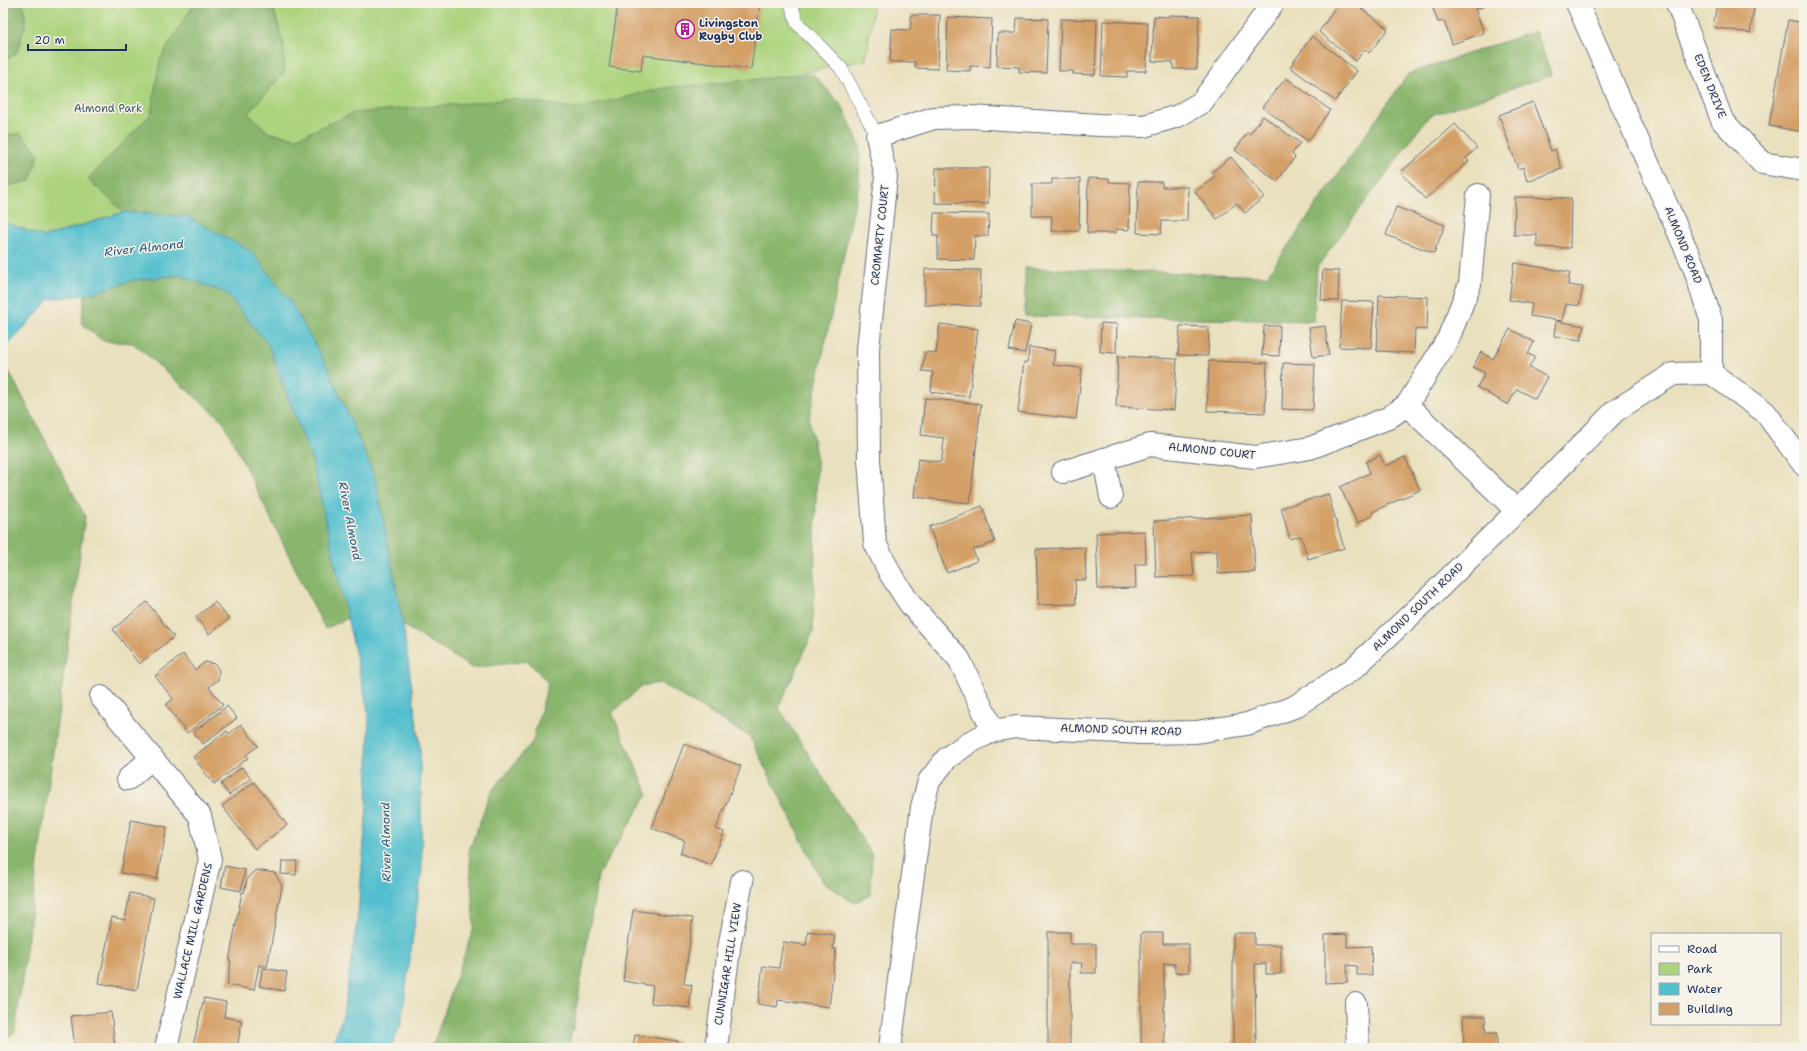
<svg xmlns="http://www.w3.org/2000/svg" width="1807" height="1051" viewBox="0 0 1807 1051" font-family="'Shantell Sans',sans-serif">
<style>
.green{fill:#acd37d;stroke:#64816e}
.forest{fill:#89b56c;stroke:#527265}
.water{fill:#53bfce;stroke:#377796}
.building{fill:#d4a068}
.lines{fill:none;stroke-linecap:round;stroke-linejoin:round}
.lane-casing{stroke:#636d7f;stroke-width:14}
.street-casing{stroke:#636d7f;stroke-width:24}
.secondary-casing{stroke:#636d7f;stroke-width:24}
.lane{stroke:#fff;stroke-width:13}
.street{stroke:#fff;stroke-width:22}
.secondary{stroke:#fff;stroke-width:22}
.labels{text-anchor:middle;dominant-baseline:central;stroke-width:3;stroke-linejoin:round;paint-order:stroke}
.poi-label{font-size:11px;font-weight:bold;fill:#1b2f5e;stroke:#f7f3e8;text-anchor:start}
.street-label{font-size:11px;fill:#1b2f5e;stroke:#f7f3e8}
.park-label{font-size:11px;fill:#3f5866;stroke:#f7f3e8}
.water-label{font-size:12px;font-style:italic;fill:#2c5a80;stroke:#f7f3e8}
</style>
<rect width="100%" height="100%" fill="#f7f3e8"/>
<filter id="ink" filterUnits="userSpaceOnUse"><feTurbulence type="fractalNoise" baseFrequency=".025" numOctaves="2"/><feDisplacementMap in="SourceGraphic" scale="8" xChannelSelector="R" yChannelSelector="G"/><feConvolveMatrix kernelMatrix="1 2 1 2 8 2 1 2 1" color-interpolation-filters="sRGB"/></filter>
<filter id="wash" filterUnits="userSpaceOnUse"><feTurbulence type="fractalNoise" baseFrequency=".012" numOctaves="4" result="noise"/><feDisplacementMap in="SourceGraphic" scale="16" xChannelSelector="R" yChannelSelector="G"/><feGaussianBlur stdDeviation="0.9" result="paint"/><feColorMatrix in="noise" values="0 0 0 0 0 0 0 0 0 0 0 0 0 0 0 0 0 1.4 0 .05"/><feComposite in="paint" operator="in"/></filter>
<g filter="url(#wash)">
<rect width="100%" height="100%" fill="#e9e0bd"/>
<!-- green -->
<polygon class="green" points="3,3 874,3 866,60 124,212 45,237 3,222"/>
<!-- forest -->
<g class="forest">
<polygon points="3,3 23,3 26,23 17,52 3,63"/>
<polygon points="195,3 272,3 284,45 284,73 248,113 269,133 297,138 354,113 515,99 577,109 664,88 813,74 843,107 860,146 859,184 809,419 817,461 813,632 779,708 872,855 870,895 854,903 822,881 750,737 660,683 642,686 612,713 648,794 598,875 573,1029 567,1048 432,1048 474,927 469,851 491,792 533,741 548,683 528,661 472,668 403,625 375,477 328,368 188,217 124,212 88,179 151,114 160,59"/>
<polygon points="1535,31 1552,75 1429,116 1317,267 1314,321 1025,316 1025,268 1267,276 1408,74"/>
<polygon points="20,133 39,154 30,181 3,187 3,136"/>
<polygon points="180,275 226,293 268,344 312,460 348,618 325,629 223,421 133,343 103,341 81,323 85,295 134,280"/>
<polygon points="3,360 85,516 15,1032 3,1040"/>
</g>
<!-- water -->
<polygon class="water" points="124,212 188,217 251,251 290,301 328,368 375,477 403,625 420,746 422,869 401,1025 390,1048 331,1048 343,1015 358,914 367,807 369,715 312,460 268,344 226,293 180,275 134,280 85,295 50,299 3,351 3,262 5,261 6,248 3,247 3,222 45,237"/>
<g id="blocks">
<!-- building -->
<g class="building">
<polygon points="618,3 760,3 751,69 643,55 641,71 609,67"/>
<polygon points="1338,3 1354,3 1388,29 1369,53 1365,49 1356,61 1319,32"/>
<polygon points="1431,3 1486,3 1487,5 1475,9 1484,33 1452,44 1444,21 1438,22"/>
<polygon points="1717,3 1755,3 1750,33 1713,27"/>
<polygon points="911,15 940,15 938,69 915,68 915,62 890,62 892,29 910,30"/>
<polygon points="1169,15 1199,16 1197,69 1173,69 1173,62 1152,61 1154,16 1168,17"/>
<polygon points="948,17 992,19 990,67 970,66 970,71 946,70"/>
<polygon points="1017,18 1048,19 1046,73 1019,72 1019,67 997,66 998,33 1016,33"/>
<polygon points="1061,19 1097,20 1095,75 1073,74 1073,71 1059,71"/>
<polygon points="1788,20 1804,23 1804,132 1769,126"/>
<polygon points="1103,21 1148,23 1146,71 1127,71 1127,77 1101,76"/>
<polygon points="1312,36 1357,71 1335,101 1290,67"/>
<polygon points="1286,78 1330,110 1308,141 1262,107"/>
<polygon points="1533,102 1551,151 1555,149 1562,169 1527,181 1523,167 1518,169 1499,115"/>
<polygon points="1263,116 1300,143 1292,154 1295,157 1277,181 1235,150 1248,132 1250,134"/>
<polygon points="1455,124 1477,148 1466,158 1469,161 1425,199 1401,172"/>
<polygon points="1231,157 1264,197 1245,213 1237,203 1217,219 1195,192 1215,176 1212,172"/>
<polygon points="936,168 989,168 988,204 935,203"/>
<polygon points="1088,178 1109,179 1109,182 1130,183 1129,230 1116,229 1116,233 1087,233"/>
<polygon points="1052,179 1080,179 1079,231 1051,231 1052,216 1032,216 1032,184 1052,184"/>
<polygon points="1138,182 1162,182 1162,187 1188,187 1187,221 1162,221 1161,234 1137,233"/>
<polygon points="1515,197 1571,198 1570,248 1537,247 1537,235 1514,235"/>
<polygon points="1396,207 1445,225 1434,253 1386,235"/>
<polygon points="934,213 989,214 988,236 975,236 974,260 938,259 938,236 933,236"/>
<polygon points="1514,263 1570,272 1568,285 1583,287 1579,306 1566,304 1562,321 1530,316 1532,304 1509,300"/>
<polygon points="925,269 981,270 980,306 925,305"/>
<polygon points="1323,270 1339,271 1338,301 1321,300"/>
<polygon points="1379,295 1428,297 1427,330 1415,329 1414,353 1377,351"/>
<polygon points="1342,301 1374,302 1371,348 1339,347"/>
<polygon points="1015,321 1031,324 1025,353 1009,350"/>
<polygon points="1556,321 1584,326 1581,340 1554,336"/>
<polygon points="1101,323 1117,324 1116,353 1100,352"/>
<polygon points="940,324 978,329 969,397 931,392 933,372 922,371 925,352 936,353"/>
<polygon points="1180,326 1209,327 1208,356 1178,355"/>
<polygon points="1264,326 1280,326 1279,356 1262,355"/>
<polygon points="1325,326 1329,355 1313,357 1309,328"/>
<polygon points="1510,329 1534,342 1528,354 1535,357 1529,367 1547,377 1535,399 1517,389 1508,405 1477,387 1485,373 1473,367 1481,352 1493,359"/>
<polygon points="1029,347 1055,351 1053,365 1082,368 1076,419 1018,412 1024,362 1028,362"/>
<polygon points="1118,356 1177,359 1174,410 1116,407"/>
<polygon points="1209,361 1267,363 1265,413 1207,411"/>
<polygon points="1283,363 1315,364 1313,410 1282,409"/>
<polygon points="925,398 981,404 970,503 914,497 918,459 941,462 943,450 944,438 921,435"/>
<polygon points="1380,455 1385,466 1405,457 1420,490 1372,512 1373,515 1357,523 1340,487 1370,473 1366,462"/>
<polygon points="1328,494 1344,548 1308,559 1301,536 1290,539 1281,508"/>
<polygon points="982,506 995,542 973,550 977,561 947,573 929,527"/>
<polygon points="1252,515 1255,572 1218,574 1217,551 1192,552 1194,576 1156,577 1154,521"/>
<polygon points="1145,531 1146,564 1135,564 1136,588 1098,589 1096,533"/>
<polygon points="1085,547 1086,580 1075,580 1076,604 1038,605 1036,549"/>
<polygon points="147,602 174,637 139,664 113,629"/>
<polygon points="215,602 229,619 209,634 196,617"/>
<polygon points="183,654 195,670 205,662 215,664 219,670 218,680 209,687 223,705 187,733 166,705 173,699 155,676"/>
<polygon points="227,706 237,718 203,744 193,732"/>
<polygon points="241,724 258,746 246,755 248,758 214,784 193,757 227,731 229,734"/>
<polygon points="684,744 741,766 716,829 724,832 711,865 680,853 685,841 652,828"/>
<polygon points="242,767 251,778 229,795 221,784"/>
<polygon points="254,782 287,825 255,849 222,806"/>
<polygon points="131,820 167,827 157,879 121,873"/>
<polygon points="282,861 297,861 296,875 281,874"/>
<polygon points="225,866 245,870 241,891 221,887"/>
<polygon points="255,870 275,873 282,886 267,967 259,965 254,990 227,985 231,961 229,961 242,892 244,893 247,879"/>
<polygon points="130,893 154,898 137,990 99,983 112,917 125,920"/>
<polygon points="633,910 693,918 684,984 692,985 689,1008 651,1003 653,986 623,981"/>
<polygon points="808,931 835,935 833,949 836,949 829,1007 778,1000 777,1007 758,1004 763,966 779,968 783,942 806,945"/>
<polygon points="1048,932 1070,932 1070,944 1096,944 1096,973 1081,973 1082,963 1070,963 1070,1046 1048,1046"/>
<polygon points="1141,933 1163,933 1163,944 1189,944 1189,972 1175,973 1175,964 1164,963 1164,1046 1141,1046"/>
<polygon points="1233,933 1255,933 1255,945 1281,945 1281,974 1266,974 1266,964 1255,964 1256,1047 1233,1047"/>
<polygon points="1347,934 1347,947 1371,946 1372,975 1357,975 1357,966 1347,965 1347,982 1325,983 1325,935"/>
<polygon points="263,968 287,972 284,991 259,986"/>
<polygon points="204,998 226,1002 224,1017 242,1020 237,1048 198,1048 193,1046"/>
<polygon points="111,1012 115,1048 75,1048 71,1016"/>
<polygon points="1463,1016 1485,1016 1486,1033 1497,1033 1497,1048 1464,1048"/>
<polygon points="635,1035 678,1041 677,1048 633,1048"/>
</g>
</g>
</g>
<g filter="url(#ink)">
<use href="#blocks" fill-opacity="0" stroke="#636d7f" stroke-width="1"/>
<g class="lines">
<defs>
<polyline id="lane" points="791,3 797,23 841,68 877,136"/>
<g id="street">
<polyline points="1677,3 1722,120 1762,163 1804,170"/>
<polyline points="1407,405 1517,511"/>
<polyline points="1104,459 1111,497"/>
<polyline points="1063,472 1150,445 1255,457 1310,448 1388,418 1407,405 1448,339 1470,284 1478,195"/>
<polyline points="101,697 200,816 210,859 166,1048"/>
<polyline points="993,731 959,659 910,604 891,575 875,543 869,459 868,349 886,177 877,136 934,118 971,117 1099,125 1144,126 1178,116 1202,102 1273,3"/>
<polyline points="128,779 152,758"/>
<polyline points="1356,1004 1358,1048"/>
<polyline points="716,1048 730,942 742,881"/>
</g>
<g id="secondary">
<polyline points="1577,3 1694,267 1711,320 1711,373 1765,412 1804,465"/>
<polyline points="890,1048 922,807 929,781 947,758 970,742 993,731 1016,727 1143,733 1196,732 1247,724 1294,707 1353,669 1433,594 1517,511 1615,411 1673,374 1711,373"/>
</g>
</defs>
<!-- lane casing -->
<use href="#lane" class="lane-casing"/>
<!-- street casing -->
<use href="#street" class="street-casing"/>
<!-- secondary casing -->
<use href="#secondary" class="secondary-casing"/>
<!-- lane -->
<use href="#lane" class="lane"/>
<!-- street -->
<use href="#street" class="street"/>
<!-- secondary -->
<use href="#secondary" class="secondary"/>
</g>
</g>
<!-- icons -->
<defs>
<symbol id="building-ring" viewBox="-11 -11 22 22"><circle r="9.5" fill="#f7f3e8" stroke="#b5179e" stroke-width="1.5"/><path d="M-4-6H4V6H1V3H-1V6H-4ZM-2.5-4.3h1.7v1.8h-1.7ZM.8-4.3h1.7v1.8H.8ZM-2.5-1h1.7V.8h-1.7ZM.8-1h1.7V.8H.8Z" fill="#b5179e"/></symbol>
</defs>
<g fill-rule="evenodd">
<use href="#building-ring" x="674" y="18" width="22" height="22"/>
</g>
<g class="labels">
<!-- poi labels -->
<g class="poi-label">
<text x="699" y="23">Livingston<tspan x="699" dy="13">Rugby Club</tspan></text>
</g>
<!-- street labels -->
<g class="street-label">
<text transform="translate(1710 86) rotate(68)">EDEN DRIVE</text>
<text transform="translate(880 235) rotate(-84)">CROMARTY COURT</text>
<text transform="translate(1683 245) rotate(68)">ALMOND ROAD</text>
<text transform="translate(1212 451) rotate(6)">ALMOND COURT</text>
<text transform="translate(1418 607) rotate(-44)">ALMOND SOUTH ROAD</text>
<text transform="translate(1121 730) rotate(2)">ALMOND SOUTH ROAD</text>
<text transform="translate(193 931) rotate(-77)">WALLACE MILL GARDENS</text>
<text transform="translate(728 964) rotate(-81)">CUNNIGAR HILL VIEW</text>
</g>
<!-- park labels -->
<g class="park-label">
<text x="108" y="108">Almond Park</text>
</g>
<!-- water labels -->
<g class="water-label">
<text transform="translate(144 248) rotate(-6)">River Almond</text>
<text transform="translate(350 521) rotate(79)">River Almond</text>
<text transform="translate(386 842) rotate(-91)">River Almond</text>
</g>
</g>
<!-- margin -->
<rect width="1807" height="1051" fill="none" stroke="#f7f3e8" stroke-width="16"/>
<!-- legend -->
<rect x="1651" y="933" width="130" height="92" fill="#f7f3e8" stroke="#9fa5b1"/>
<rect x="1659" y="946" width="20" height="6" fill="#ffffff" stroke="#9fa5b1"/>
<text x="1687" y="953" font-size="12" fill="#1b2f5e">Road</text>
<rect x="1659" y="963" width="20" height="12" fill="#acd37d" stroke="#9fa5b1"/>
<text x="1687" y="973" font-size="12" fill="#1b2f5e">Park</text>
<rect x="1659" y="983" width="20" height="12" fill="#53bfce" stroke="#9fa5b1"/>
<text x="1687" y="993" font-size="12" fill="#1b2f5e">Water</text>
<rect x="1659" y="1003" width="20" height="12" fill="#d4a068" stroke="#9fa5b1"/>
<text x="1687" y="1013" font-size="12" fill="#1b2f5e">Building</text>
<!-- scale -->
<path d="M28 44v6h98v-6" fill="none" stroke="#1b2f5e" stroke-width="2"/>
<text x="34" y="44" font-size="12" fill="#1b2f5e" stroke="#f7f3e8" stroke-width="3" paint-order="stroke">20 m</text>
</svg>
